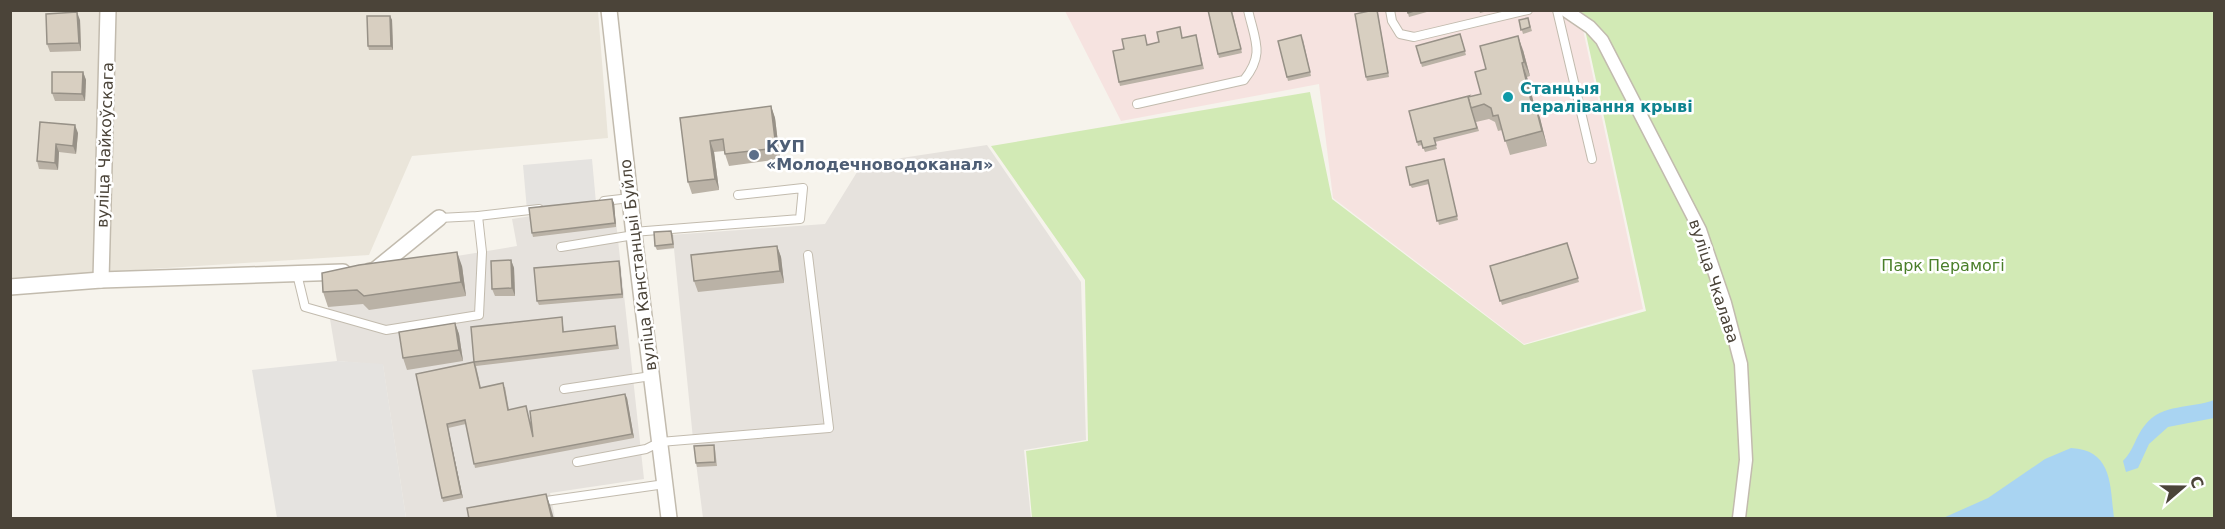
<svg xmlns="http://www.w3.org/2000/svg" width="2225" height="529" viewBox="0 0 2225 529" font-family="'DejaVu Sans',sans-serif">
<style>
.residential{fill:#eae5da}
.industrial{fill:#e6e2dd}
.medical{fill:#f6e3e0}
.green{fill:#d2eab5}
.parking{fill:#e5e3e0}
.water{fill:#a9d4f2}
.lines{fill:none;stroke-linecap:round;stroke-linejoin:round}
.service-casing{stroke:#c2bbae;stroke-width:10}
.pedestrian-casing{stroke:#c2bbae;stroke-width:15}
.minor-casing{stroke:#c2bbae;stroke-width:18}
.service{stroke:#fff;stroke-width:8}
.pedestrian{stroke:#fff;stroke-width:12}
.minor{stroke:#fff;stroke-width:15}
.wall{fill:#bab2a6}
.shaded-wall{fill:#979187}
.building{fill:#d8cfc1;stroke:#979187;stroke-width:1.5}
.culture-dot{fill:#0f9aa8;stroke:#fff;stroke-width:2}
.service-dot{fill:#5c6f8a;stroke:#fff;stroke-width:2}
.labels{text-anchor:middle;dominant-baseline:central;stroke-width:5;stroke-linejoin:round;paint-order:stroke}
.culture-label{font-size:16px;font-weight:bold;fill:#0d838f;stroke:#fff;text-anchor:start}
.street-label{font-size:16px;fill:#4b4439;stroke:#fff}
.service-label{font-size:16px;font-weight:bold;fill:#4e5e75;stroke:#fff;text-anchor:start}
.park-label{font-size:16px;fill:#4a7f2a;stroke:#fff}
</style>
<rect width="100%" height="100%" fill="#f6f3ec"/>
<!-- residential -->
<polygon class="residential" points="11,11 598,11 608,138 412,156 369,255 11,278"/>
<!-- industrial -->
<g class="industrial">
<polygon points="987,145 1081,282 1086,440 1024,450 1031,518 703,518 693,439 674,249 657,250 655,236 825,224 862,164"/>
<polygon points="614,203 644,479 550,493 555,518 406,518 383,365 337,361 328,307 327,288 433,260 517,246 512,219"/>
</g>
<!-- medical -->
<polygon class="medical" points="1065,11 1579,11 1643,309 1524,344 1333,198 1319,84 1121,121"/>
<!-- green -->
<polygon class="green" points="1581,11 2214,11 2214,518 1032,518 1026,451 1088,441 1085,280 991,146 1310,92 1332,199 1524,345 1646,311"/>
<!-- parking -->
<g class="parking">
<polygon points="592,159 596,203 527,210 523,165"/>
<polygon points="337,361 383,364 406,518 277,518 252,370"/>
</g>
<!-- water -->
<g class="water">
<path d="M2214 400V418L2168 427 2149 444 2138 468 2126 472 2123 461C2134 450 2135 437 2145 425 2162 403 2191 409 2214 400Z"/>
<path d="M2071 448C2113 450 2110 486 2114 518H1943L1988 498 2045 459Z"/>
</g>
<g class="lines">
<defs>
<g id="service">
<polyline points="1390,10 1392,21 1400,34 1414,37 1528,10"/>
<polyline points="1557,10 1592,159"/>
<path d="M1137 104 1244 80C1265 54 1255 41 1248 10"/>
<polyline points="604,201 630,198"/>
<polyline points="439,218 478,216 539,209"/>
<polyline points="633,232 800,219 803,188 738,195"/>
<polyline points="561,247 634,235"/>
<polyline points="297,274 305,307 386,330 479,315 482,252 478,216"/>
<polyline points="564,389 651,376"/>
<polyline points="577,462 646,449 660,442 829,428 808,255"/>
<polyline points="539,502 665,484"/>
</g>
<polyline id="pedestrian" points="1565,10 1590,27 1602,40 1700,230 1725,303 1741,364 1746,460 1739,518"/>
<g id="minor">
<polyline points="609,10 634,235 669,518"/>
<polyline points="370,271 374,271 439,218"/>
<polyline points="101,280 108,10"/>
<polyline points="10,287 101,280 343,272"/>
</g>
</defs>
<!-- service casing -->
<use href="#service" class="service-casing"/>
<!-- pedestrian casing -->
<use href="#pedestrian" class="pedestrian-casing"/>
<!-- minor casing -->
<use href="#minor" class="minor-casing"/>
<!-- service -->
<use href="#service" class="service"/>
<!-- pedestrian -->
<use href="#pedestrian" class="pedestrian"/>
<!-- minor -->
<use href="#minor" class="minor"/>
</g>
<!-- wall -->
<g class="wall">
<polygon points="1232,10 1242,53 1219,58 1218,54"/>
<polygon points="1407,10 1434,10 1409,17"/>
<polygon points="1479,10 1492,10 1480,13"/>
<polygon points="1378,14 1389,77 1367,81 1366,77"/>
<polygon points="390,16 392,20 393,50 369,50 368,46"/>
<polygon points="1528,18 1532,31 1523,34 1519,20"/>
<polygon points="80,20 81,51 50,52 47,44"/>
<polygon points="1180,27 1182,38 1196,35 1204,69 1120,86 1119,82 1124,49 1145,35 1147,45 1159,42"/>
<polygon points="1460,34 1466,55 1422,67 1416,46"/>
<polygon points="1303,39 1311,76 1288,81 1287,77"/>
<polygon points="1523,50 1530,76 1527,77 1534,104 1540,118 1547,146 1510,155 1502,130 1498,131 1495,122 1489,119 1476,122 1479,131 1435,142 1437,149 1425,152 1422,145 1418,146 1417,142 1481,94 1486,69"/>
<polygon points="83,72 86,80 85,101 55,101 52,93"/>
<polygon points="771,106 775,118 780,159 729,166 724,151 714,152 719,190 692,194 688,182 680,118"/>
<polygon points="40,122 78,133 76,154 59,152 58,170 39,169 37,161"/>
<polygon points="1444,159 1458,220 1439,225 1429,184 1412,188 1410,185"/>
<polygon points="612,199 614,203 616,227 533,237 532,233"/>
<polygon points="673,234 674,248 657,250 655,246"/>
<polygon points="1567,243 1579,282 1502,305 1490,266"/>
<polygon points="777,246 781,257 784,283 698,292 694,281"/>
<polygon points="511,260 514,268 515,296 495,296 492,289"/>
<polygon points="620,265 623,298 539,305 537,301"/>
<polygon points="462,266 466,296 369,310 363,304 328,307 323,292"/>
<polygon points="562,317 564,332 616,330 619,349 476,366 481,388 505,387 509,410 527,410 532,433 627,398 634,438 475,468 466,424 448,428 463,498 443,502 416,374 474,362"/>
<polygon points="455,323 459,334 463,361 407,370 403,358"/>
<polygon points="715,449 717,466 697,467 696,463"/>
</g>
<!-- shaded-wall -->
<g class="shaded-wall">
<polygon points="77,12 80,20 81,51 79,43"/>
<polygon points="390,16 392,20 393,50 391,46"/>
<polygon points="1518,36 1523,50 1530,76 1524,62"/>
<polygon points="1522,63 1527,77 1538,119 1532,105"/>
<polygon points="83,72 86,80 85,101 82,94"/>
<polygon points="1535,104 1540,118 1547,146 1542,131"/>
<polygon points="771,106 775,118 780,159 776,148"/>
<polygon points="75,125 78,133 76,154 73,146"/>
<polygon points="710,141 714,152 719,190 715,179"/>
<polygon points="56,144 59,152 58,170 55,163"/>
<polygon points="612,199 614,203 616,227 615,223"/>
<polygon points="777,246 781,257 784,283 780,271"/>
<polygon points="457,252 462,266 466,296 461,282"/>
<polygon points="511,260 514,268 515,296 512,288"/>
<polygon points="619,261 620,265 623,298 622,294"/>
<polygon points="455,323 459,334 463,361 459,350"/>
<polygon points="625,394 627,398 634,438 632,434"/>
<polygon points="447,424 448,428 463,498 461,494"/>
<polygon points="546,494 550,505 554,519 552,519"/>
</g>
<!-- building -->
<g class="building">
<polygon points="1208,10 1231,10 1241,49 1218,54"/>
<polygon points="1374,10 1377,10 1388,73 1366,77 1355,14"/>
<polygon points="1407,10 1417,10 1408,13"/>
<polygon points="77,12 79,43 47,44 46,14"/>
<polygon points="367,16 390,16 391,46 368,46"/>
<polygon points="1528,18 1530,27 1521,30 1519,20"/>
<polygon points="1180,27 1182,38 1196,35 1202,65 1119,82 1113,51 1124,49 1122,39 1145,35 1147,45 1159,42 1157,32"/>
<polygon points="1460,34 1465,51 1421,63 1416,46"/>
<polygon points="1301,35 1310,72 1287,77 1278,41"/>
<polygon points="1518,36 1524,62 1522,63 1532,105 1535,104 1542,131 1505,141 1498,115 1493,116 1491,108 1484,104 1471,108 1468,97 1481,94 1475,72 1486,69 1480,46"/>
<polygon points="52,72 83,72 82,94 52,93"/>
<polygon points="1469,96 1468,97 1471,108 1477,128 1434,138 1436,145 1423,148 1421,141 1417,142 1409,111"/>
<polygon points="771,106 776,148 725,154 723,139 710,141 715,179 688,182 680,118"/>
<polygon points="40,122 75,125 73,146 56,144 55,163 37,161"/>
<polygon points="1444,159 1457,216 1437,221 1428,180 1410,185 1406,167"/>
<polygon points="612,199 615,223 532,233 529,208"/>
<polygon points="671,231 673,244 655,246 654,232"/>
<polygon points="1567,243 1578,278 1500,301 1490,266"/>
<polygon points="777,246 780,271 694,281 691,255"/>
<polygon points="457,252 461,282 364,296 357,290 323,292 322,273 359,265"/>
<polygon points="511,260 512,288 492,289 491,261"/>
<polygon points="619,261 622,294 537,301 534,268"/>
<polygon points="562,317 563,332 615,326 617,345 474,362 471,327"/>
<polygon points="455,323 459,350 403,358 399,332"/>
<polygon points="474,362 480,388 503,383 508,410 526,406 533,437 530,411 625,394 632,434 474,464 465,420 447,424 461,494 442,498 416,374"/>
<polygon points="714,445 715,462 696,463 694,446"/>
<polygon points="546,494 552,519 469,519 467,508"/>
</g>
<!-- markers -->
<circle class="culture-dot" cx="1508" cy="97" r="6"/>
<circle class="service-dot" cx="754" cy="155" r="6"/>
<g class="labels">
<!-- culture labels -->
<g class="culture-label">
<text x="1520" y="88">Станцыя<tspan x="1520" dy="18">пералівання крыві</tspan></text>
</g>
<!-- street labels -->
<g class="street-label">
<text transform="translate(105 145) rotate(-88)">вуліца Чайкоўскага</text>
<text transform="translate(638 265) rotate(-97)">вуліца Канстанцыі Буйло</text>
<text transform="translate(1714 281) rotate(72)">вуліца Чкалава</text>
</g>
<!-- service labels -->
<g class="service-label">
<text x="766" y="146">КУП<tspan x="766" dy="18">«Молодечноводоканал»</tspan></text>
</g>
<!-- park labels -->
<g class="park-label">
<text x="1943" y="265">Парк Перамогі</text>
</g>
</g>
<!-- border -->
<rect width="2225" height="529" fill="none" stroke="#4b4439" stroke-width="24"/>
<!-- north arrow -->
<g transform="translate(2183 487) rotate(70)" stroke="#ffffff" stroke-width="4.5" paint-order="stroke">
<path d="M0-4.5L10 22L0 15L-10 22Z" fill="#4b4439"/>
<text y="-9" font-size="16" font-weight="bold" text-anchor="middle" fill="#4b4439">С</text>
</g>
</svg>
